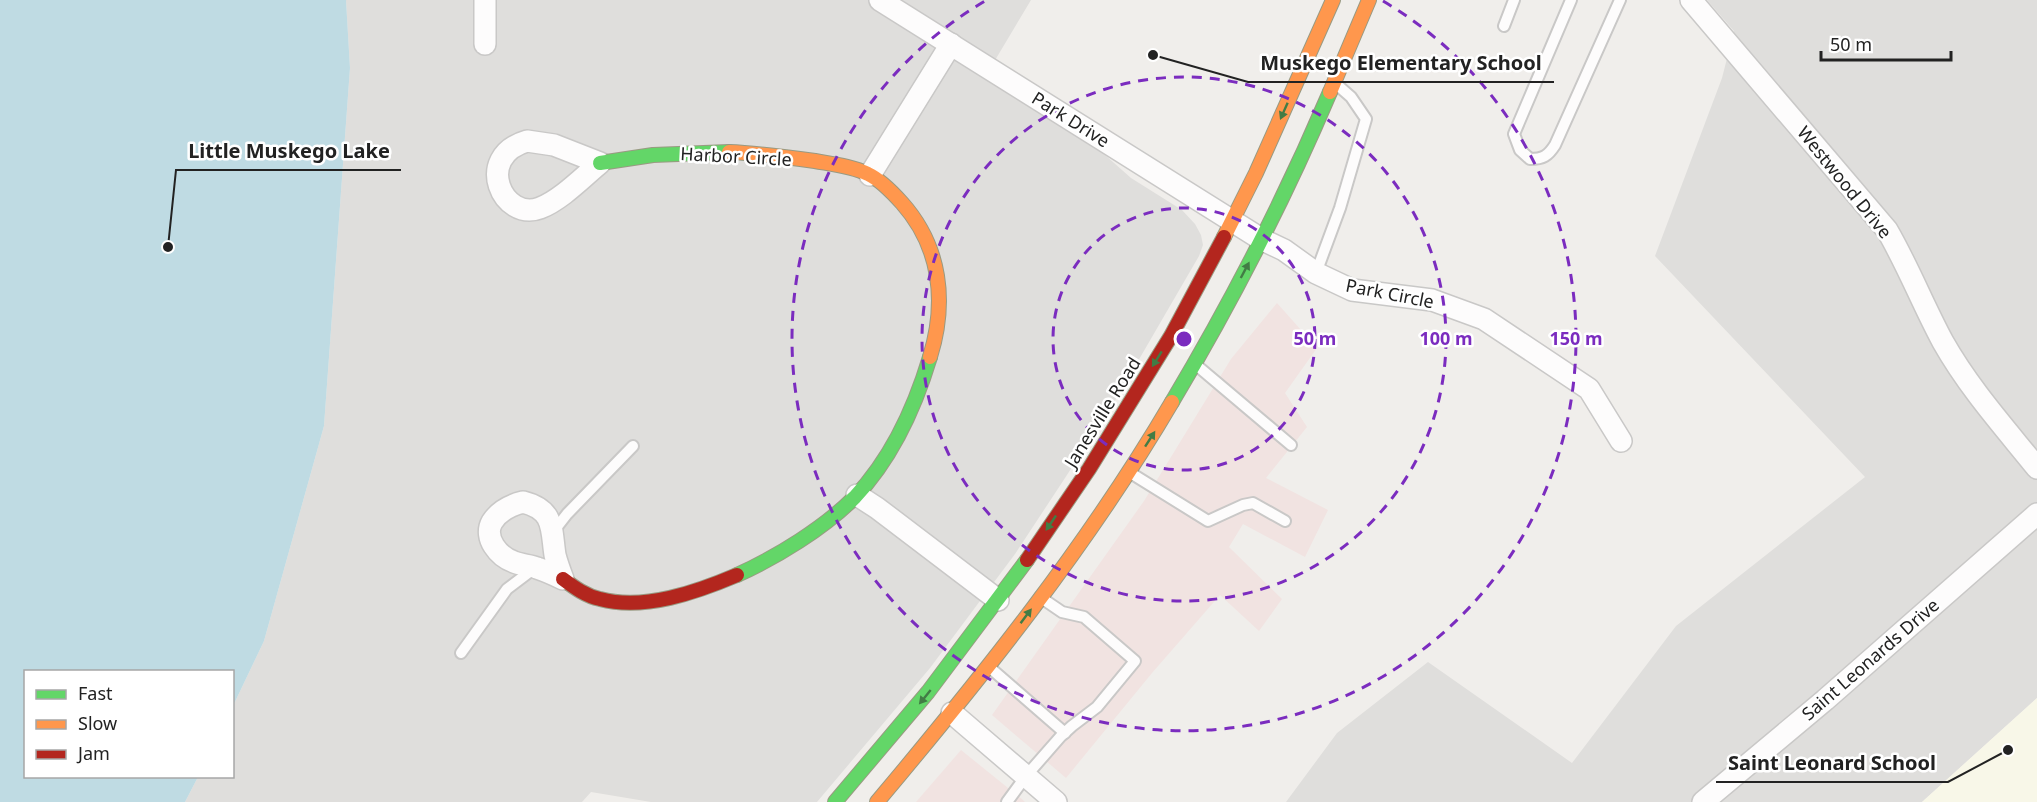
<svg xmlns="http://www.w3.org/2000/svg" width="2037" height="802" viewBox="0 0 2037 802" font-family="'Noto Sans',sans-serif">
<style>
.residential{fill:#dfdedc}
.commercial{fill:#f1e3e1}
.education{fill:#f8f7e8}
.water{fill:#bfdbe3}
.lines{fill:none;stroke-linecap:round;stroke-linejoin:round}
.lane-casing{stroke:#c9c8c7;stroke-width:14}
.street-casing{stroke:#c9c8c7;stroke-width:24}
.fast-casing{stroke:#999a82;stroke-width:16}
.slow-casing{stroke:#999a82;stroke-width:16}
.jam-casing{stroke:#999a82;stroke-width:16}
.lane{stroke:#fdfcfc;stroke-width:10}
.street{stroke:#fdfcfc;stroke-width:21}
.fast{stroke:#63d668;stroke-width:14}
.slow{stroke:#ff974d;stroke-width:14}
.jam{stroke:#b3261e;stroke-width:14}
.oneway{fill:#427c45}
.ring{fill:none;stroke:#7b2cbf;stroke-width:3;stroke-dasharray:10 8}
.labels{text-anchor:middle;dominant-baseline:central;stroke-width:5;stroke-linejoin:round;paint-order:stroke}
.street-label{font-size:18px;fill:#222;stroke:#fff}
.centre{fill:#7b2cbf;stroke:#fff;stroke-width:3}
.ring-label{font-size:18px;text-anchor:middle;font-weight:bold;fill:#7b2cbf;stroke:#fff;stroke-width:5;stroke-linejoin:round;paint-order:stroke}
.leader{fill:none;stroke:#222;stroke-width:2}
.callout-dot{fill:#222;stroke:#fff;stroke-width:2}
.callout-label{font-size:20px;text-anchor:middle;font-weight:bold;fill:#222;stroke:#fff;stroke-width:5;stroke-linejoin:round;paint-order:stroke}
</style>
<rect width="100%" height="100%" fill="#f0eeeb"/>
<!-- residential -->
<g class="residential">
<polygon points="346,0 1031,0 985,77 1087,139 1131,178 1182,210 1195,224 1201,235 1203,245 1199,256 1116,399 1065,478 1015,554 930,668 817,802 651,802 591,792 582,802 185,802 198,777 232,776 233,706 264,641 324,426 350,68"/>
<polygon points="1707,0 2037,0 2037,698 1922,802 1286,802 1337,733 1428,662 1572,763 1676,626 1865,477 1655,256 1722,78 1734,31"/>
</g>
<!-- commercial -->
<g class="commercial">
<polygon points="1277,303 1317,348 1285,393 1307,427 1266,478 1328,510 1305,557 1243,524 1229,547 1282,599 1259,631 1220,595 1152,673 1066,778 992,715 1144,501 1231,359"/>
<polygon points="961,750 1023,800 1025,802 916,802"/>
</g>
<!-- education -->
<polygon class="education" points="2037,698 2037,802 1922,802"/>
<!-- water -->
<polygon class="water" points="0,0 346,0 350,68 324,426 264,641 233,706 232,672 26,672 26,776 198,777 185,802 0,802"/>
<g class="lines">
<defs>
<g id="lane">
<path d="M1571 0 1514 134 1520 150 1530 159C1543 159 1548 156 1555 145L1620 0"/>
<polyline points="1504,26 1514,0"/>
<polyline points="1316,273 1340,208 1366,119 1351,97 1335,83"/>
<polyline points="1195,364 1291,445"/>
<polyline points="1129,472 1208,521 1243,505 1253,503 1285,521"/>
<polyline points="553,532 567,514 633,446"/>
<polyline points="461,653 507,589 536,567"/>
<polyline points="988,666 1065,733"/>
<polyline points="1007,802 1026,776 1061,736 1072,726 1097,707 1135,661 1084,617 1062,612 1040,597"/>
</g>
<g id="street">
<polyline points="880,0 1261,239 1284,250 1316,273 1352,290 1432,300 1484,319 1589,389 1621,441"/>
<path d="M1691 0 1887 230C1908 266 1923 305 1943 342 1969 388 2004 427 2037 468"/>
<polyline points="485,44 485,0"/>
<path d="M527 141 554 145 600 163C583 177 561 200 540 208 503 222 473 157 527 141Z"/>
<polyline points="870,175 951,44"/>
<polyline points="857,495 877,508 998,600"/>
<path d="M523 502C555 510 551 529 555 555 557 563 560 571 563 579 555 575 546 571 537 568 530 565 521 565 514 562 499 557 483 538 492 522 499 511 511 505 523 502Z"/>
<polyline points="952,713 1056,802"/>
<polyline points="1703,802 1825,700 2037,514"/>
</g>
<g id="fast">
<polyline points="600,163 653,155 729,152"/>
<path d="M1172 402C1231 303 1285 198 1330 92"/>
<path d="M737 575C777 557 824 528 855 497 891 459 915 407 930 357"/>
<polyline points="835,802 928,692 1027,560"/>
</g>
<g id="slow">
<polyline points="1330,92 1369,0"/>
<path d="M729 152C757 153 786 157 815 161 832 164 852 166 868 174 881 180 893 193 902 203 941 247 947 302 930 357"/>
<polyline points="1224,237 1256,173 1333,0"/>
<path d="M877 802C983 676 1088 545 1172 402"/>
</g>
<g id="jam">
<polyline points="1027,560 1089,469 1171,336 1224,237"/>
<path d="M563 579C575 588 586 596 600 599 644 611 697 592 737 575"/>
</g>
</defs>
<!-- lane casing -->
<use href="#lane" class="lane-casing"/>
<!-- street casing -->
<use href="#street" class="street-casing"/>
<!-- fast casing -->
<use href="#fast" class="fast-casing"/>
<!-- slow casing -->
<use href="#slow" class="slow-casing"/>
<!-- jam casing -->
<use href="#jam" class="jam-casing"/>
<!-- lane -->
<use href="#lane" class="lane"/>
<!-- street -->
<use href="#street" class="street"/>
<!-- fast -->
<use href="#fast" class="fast"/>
<!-- slow -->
<use href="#slow" class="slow"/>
<!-- jam -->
<use href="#jam" class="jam"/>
</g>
<!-- one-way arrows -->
<defs><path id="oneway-solid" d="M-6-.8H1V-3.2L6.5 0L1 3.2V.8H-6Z" transform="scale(1.5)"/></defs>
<g class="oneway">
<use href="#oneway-solid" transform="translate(1284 111) rotate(114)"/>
<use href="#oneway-solid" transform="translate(1245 270) rotate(-62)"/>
<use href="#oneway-solid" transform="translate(1157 359) rotate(122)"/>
<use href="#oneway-solid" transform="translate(1150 439) rotate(-57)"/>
<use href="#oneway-solid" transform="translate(1051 523) rotate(124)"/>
<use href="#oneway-solid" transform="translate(1026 616) rotate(-53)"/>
<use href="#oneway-solid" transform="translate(925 697) rotate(129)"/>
</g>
<!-- distance rings -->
<g class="ring">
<circle cx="1184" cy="339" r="131"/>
<circle cx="1184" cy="339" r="262"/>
<path d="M1383 1A392 392 0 1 1 985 1"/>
</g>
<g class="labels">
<!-- street labels -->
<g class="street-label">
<text transform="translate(1071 119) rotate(32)">Park Drive</text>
<text transform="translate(736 156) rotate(3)">Harbor Circle</text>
<text transform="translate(1845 182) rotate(51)">Westwood Drive</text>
<text transform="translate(1390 293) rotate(11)">Park Circle</text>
<text transform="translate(1102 412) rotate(-58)">Janesville Road</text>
<text transform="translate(1870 659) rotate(-41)">Saint Leonards Drive</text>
</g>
</g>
<circle cx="1184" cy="339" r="9" class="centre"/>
<g class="ring-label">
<text x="1315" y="345">50 m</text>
<text x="1446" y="345">100 m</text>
<text x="1576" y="345">150 m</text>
</g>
<!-- callouts -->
<path class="leader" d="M1153 55L1248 82H1554M168 247L176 170H401M2008 750L1948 782H1716"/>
<g class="callout-dot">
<circle cx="1153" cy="55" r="6"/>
<circle cx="168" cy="247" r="6"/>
<circle cx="2008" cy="750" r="6"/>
</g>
<g class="callout-label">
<text x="1401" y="70">Muskego Elementary School</text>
<text x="289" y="158">Little Muskego Lake</text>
<text x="1832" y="770">Saint Leonard School</text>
</g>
<!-- legend -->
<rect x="24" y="670" width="210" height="108" fill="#ffffff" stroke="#a7a7a7" stroke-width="1.5"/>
<rect x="36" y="690" width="30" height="9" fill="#63d668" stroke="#a7a7a7" stroke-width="1.5"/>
<text x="78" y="700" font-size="18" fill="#222222">Fast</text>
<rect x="36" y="720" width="30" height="9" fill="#ff974d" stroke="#a7a7a7" stroke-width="1.5"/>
<text x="78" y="730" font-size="18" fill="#222222">Slow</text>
<rect x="36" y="750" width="30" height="9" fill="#b3261e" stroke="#a7a7a7" stroke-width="1.5"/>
<text x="78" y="760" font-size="18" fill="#222222">Jam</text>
<!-- scale -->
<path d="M1821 51v9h130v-9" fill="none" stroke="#222222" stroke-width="3"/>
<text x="1830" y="51" font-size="18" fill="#222222" stroke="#ffffff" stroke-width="4.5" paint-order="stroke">50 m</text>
</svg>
